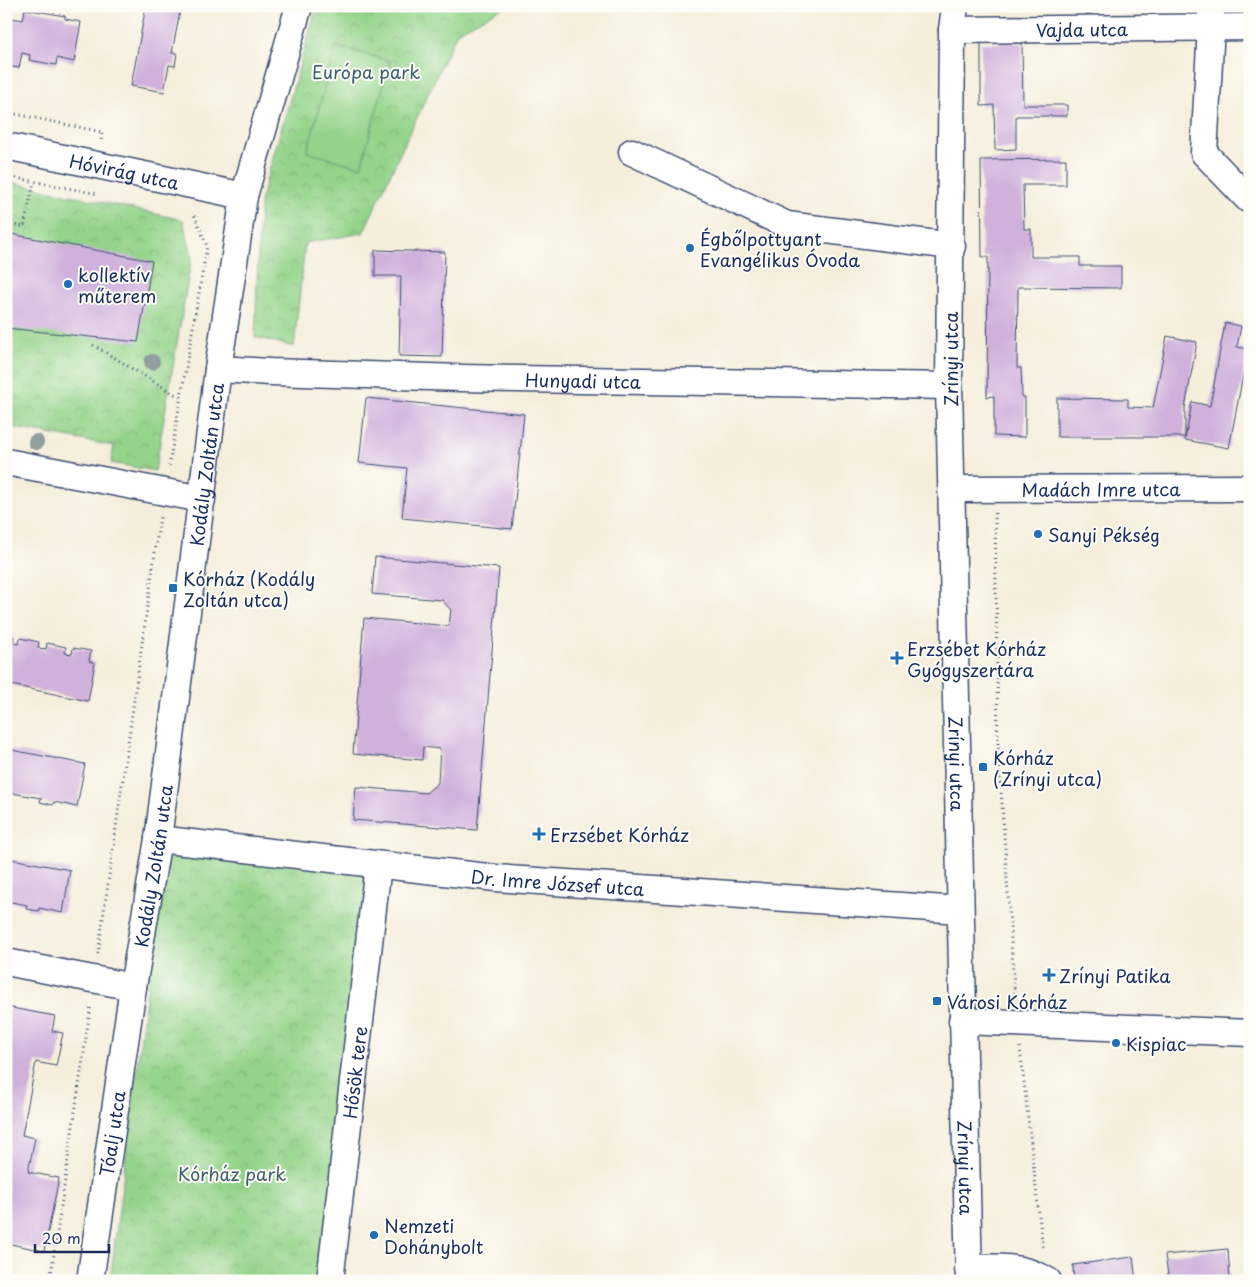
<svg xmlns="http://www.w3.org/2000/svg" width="1256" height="1287" viewBox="0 0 1256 1287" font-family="'Playpen Sans',sans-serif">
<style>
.park{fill:url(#park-crowns);stroke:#588274}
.pitch{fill:#94d48a;stroke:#588274}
.building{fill:#cfb1dc}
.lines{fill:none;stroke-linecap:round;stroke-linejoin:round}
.minor-casing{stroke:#3c4c71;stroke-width:29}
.path{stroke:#3c4c71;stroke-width:3;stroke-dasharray:1 4;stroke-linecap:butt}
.minor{stroke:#fff;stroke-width:26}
.tree{fill:#91a09d}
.poi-dot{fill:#1f6fb2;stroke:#fdfcf7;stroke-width:2}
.labels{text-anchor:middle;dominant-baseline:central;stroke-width:4;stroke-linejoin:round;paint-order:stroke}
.street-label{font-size:18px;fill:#1b2f5e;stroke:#fdfcf7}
.park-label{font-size:18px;fill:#3f616b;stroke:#fdfcf7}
.poi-label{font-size:18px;fill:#1b2f5e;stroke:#fdfcf7;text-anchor:start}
</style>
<defs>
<pattern id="park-crowns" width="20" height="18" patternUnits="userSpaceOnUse" patternTransform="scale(1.25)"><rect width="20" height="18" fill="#94d48a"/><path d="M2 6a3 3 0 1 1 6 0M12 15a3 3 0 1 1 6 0" fill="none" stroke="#7fb67a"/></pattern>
</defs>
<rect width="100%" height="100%" fill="#fdfcf7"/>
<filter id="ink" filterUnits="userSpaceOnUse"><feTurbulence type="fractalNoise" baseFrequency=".02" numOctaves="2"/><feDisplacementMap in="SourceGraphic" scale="10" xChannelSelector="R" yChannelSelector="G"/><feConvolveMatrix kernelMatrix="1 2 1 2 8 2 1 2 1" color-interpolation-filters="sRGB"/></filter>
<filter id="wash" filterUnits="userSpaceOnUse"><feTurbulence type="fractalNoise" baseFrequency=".0096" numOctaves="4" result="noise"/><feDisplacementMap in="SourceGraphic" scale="20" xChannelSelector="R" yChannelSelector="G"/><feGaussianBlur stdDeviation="1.12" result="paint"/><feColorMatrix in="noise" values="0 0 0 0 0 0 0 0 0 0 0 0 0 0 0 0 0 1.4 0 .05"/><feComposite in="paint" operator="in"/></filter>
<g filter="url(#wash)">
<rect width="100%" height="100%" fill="#f5eedb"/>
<!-- park -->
<g class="park">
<polygon points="317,6 505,6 457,32 363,233 305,243 294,347 255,337 260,202"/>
<polygon points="6,181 183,220 192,256 155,471 111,463 114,446 6,426"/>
<polygon points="166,840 372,864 328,1281 110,1281"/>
</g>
<!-- pitch -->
<polygon class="pitch" points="336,46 390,61 361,167 307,152"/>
<g id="blocks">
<!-- building -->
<g class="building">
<polygon points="146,6 181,6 172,53 177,53 175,66 169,65 164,92 131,86"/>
<polygon points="25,9 65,16 65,19 81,22 74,62 57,58 56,65 29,60 30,55 22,53 19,68 6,66 6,17 23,20"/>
<polygon points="981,43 1022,43 1023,105 1067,105 1067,116 1016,116 1016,149 995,150 994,105 981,106"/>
<polygon points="1066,159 1066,185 1023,185 1024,229 1031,229 1031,257 1080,257 1080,266 1121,266 1121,288 1018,287 1017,368 1021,368 1022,397 1025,397 1025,437 994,436 994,396 987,397 988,257 982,257 981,160"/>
<polygon points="6,233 152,261 138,342 6,328"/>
<polygon points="375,250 445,252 442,357 399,356 401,276 375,276"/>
<polygon points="1225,323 1241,326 1237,347 1248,349 1229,448 1185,440 1192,402 1210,406"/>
<polygon points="1167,336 1197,342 1185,408 1185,437 1057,437 1057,398 1128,399 1128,407 1153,408"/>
<polygon points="366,398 524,414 512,529 402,518 407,468 359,463"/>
<polygon points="375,557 499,568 477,830 353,820 356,787 426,793 438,783 440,749 423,747 422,760 353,754 364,618 449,626 451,610 442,600 372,594"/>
<polygon points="6,635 14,637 12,643 19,644 20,638 39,642 38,648 46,649 47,643 66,647 65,653 72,654 73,648 91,651 89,661 95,663 88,701 6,684"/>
<polygon points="6,749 85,764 77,807 54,802 53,805 40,802 41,798 6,792"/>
<polygon points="6,858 70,870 63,913 39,908 39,911 26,909 27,905 6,901"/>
<polygon points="6,1007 55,1016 52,1031 63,1033 56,1066 36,1062 22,1135 35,1138 28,1172 59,1178 44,1251 6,1243"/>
<polygon points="1228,1249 1230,1281 1169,1281 1165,1255"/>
<polygon points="1133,1257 1136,1281 1074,1281 1073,1265"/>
</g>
</g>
</g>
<g filter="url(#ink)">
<use href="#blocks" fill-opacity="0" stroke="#3c4c71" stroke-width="1"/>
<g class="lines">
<defs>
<g id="minor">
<path id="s1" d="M955 6 952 30 949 386 969 1281"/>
<polyline points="1211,6 1211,27 1204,153 1248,199"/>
<path id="s2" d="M952 30 1250 27"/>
<path id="s3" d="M6 146 244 196"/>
<polyline points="632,152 787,225 952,246"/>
<path id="s4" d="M218 369 271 372 461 378 949 386"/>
<polyline points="6,462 202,499"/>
<path id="s5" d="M952 489 1250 488"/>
<path id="s6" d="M158 839 496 878 960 910"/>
<polyline points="6,962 133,987"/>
<polyline points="962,1021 1250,1033"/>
<path d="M968 1269C995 1266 1024 1266 1048 1281"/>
<path id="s7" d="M90 1281 133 987 158 839 218 369 244 196 299 6"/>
<path id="s8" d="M330 1281 378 865"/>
</g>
</defs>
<!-- minor casing -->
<use href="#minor" class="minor-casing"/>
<!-- path -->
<g class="path">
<polyline points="6,112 102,132 101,141"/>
<polyline points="6,176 98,194"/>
<polyline points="6,223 24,227 34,182"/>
<polyline points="93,345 181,398"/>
<polyline points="169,466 207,246 193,212"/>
<polyline points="995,513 998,744 1015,999"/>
<polyline points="98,954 160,517"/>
<polyline points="1020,1047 1043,1250"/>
<polyline points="50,1281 91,1004"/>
</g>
<!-- minor -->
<use href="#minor" class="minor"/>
</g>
<!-- trees -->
<g class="tree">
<circle cx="152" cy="362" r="8"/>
<circle cx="36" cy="442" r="8"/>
</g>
</g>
<!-- markers -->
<g class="poi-dot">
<circle cx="690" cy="248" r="5"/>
<circle cx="68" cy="284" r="5"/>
<circle cx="1038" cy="534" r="5"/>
<rect x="168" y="583" width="10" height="10" rx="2.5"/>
<path d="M894.5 650.5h5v5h5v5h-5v5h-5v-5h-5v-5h5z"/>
<rect x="978" y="762" width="10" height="10" rx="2.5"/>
<path d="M536.5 826.5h5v5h5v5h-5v5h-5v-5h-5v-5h5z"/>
<path d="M1046.5 967.5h5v5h5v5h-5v5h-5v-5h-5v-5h5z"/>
<rect x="932" y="996" width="10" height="10" rx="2.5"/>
<circle cx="1116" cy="1043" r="5"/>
<circle cx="374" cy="1235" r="5"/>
</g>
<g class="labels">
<!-- street labels -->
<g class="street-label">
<text stroke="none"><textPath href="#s2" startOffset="130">Vajda utca</textPath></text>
<text stroke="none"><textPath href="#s3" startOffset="121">Hóvirág utca</textPath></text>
<text transform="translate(950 359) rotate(-90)">Zrínyi utca</text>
<text stroke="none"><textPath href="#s4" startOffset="365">Hunyadi utca</textPath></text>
<text stroke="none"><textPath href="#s7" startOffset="825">Kodály Zoltán utca</textPath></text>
<text stroke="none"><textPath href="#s5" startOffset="149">Madách Imre utca</textPath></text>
<text stroke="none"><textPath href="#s1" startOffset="758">Zrínyi utca</textPath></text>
<text stroke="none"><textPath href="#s7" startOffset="420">Kodály Zoltán utca</textPath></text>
<text stroke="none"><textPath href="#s6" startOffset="402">Dr. Imre József utca</textPath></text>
<text stroke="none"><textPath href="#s8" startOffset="210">Hősök tere</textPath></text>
<text stroke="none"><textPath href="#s7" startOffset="149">Tóalj utca</textPath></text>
<text stroke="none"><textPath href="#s1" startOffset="1162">Zrínyi utca</textPath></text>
</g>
<!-- park labels -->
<g class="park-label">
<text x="366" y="71">Európa park</text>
<text x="232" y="1173">Kórház park</text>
</g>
<!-- poi labels -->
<g class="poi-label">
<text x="700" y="238">Égbőlpottyant<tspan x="700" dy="21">Evangélikus Óvoda</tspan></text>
<text x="78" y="274">kollektív<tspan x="78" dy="21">műterem</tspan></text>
<text x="1048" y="534">Sanyi Pékség</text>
<text x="183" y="578">Kórház (Kodály<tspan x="183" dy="21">Zoltán utca)</tspan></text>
<text x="907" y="648">Erzsébet Kórház<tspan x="907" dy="21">Gyógyszertára</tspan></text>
<text x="993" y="757">Kórház<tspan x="993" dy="21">(Zrínyi utca)</tspan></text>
<text x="550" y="834">Erzsébet Kórház</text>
<text x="1059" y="975">Zrínyi Patika</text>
<text x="947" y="1001">Városi Kórház</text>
<text x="1126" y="1043">Kispiac</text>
<text x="384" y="1225">Nemzeti<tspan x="384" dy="21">Dohánybolt</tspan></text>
</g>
</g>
<!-- margin -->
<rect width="1256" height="1287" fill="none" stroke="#fdfcf7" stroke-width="25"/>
<!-- scale -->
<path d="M35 1244v8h74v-8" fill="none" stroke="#1b2f5e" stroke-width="2.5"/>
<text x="42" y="1244" font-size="15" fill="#1b2f5e" stroke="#fdfcf7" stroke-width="4" paint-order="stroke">20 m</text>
</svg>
